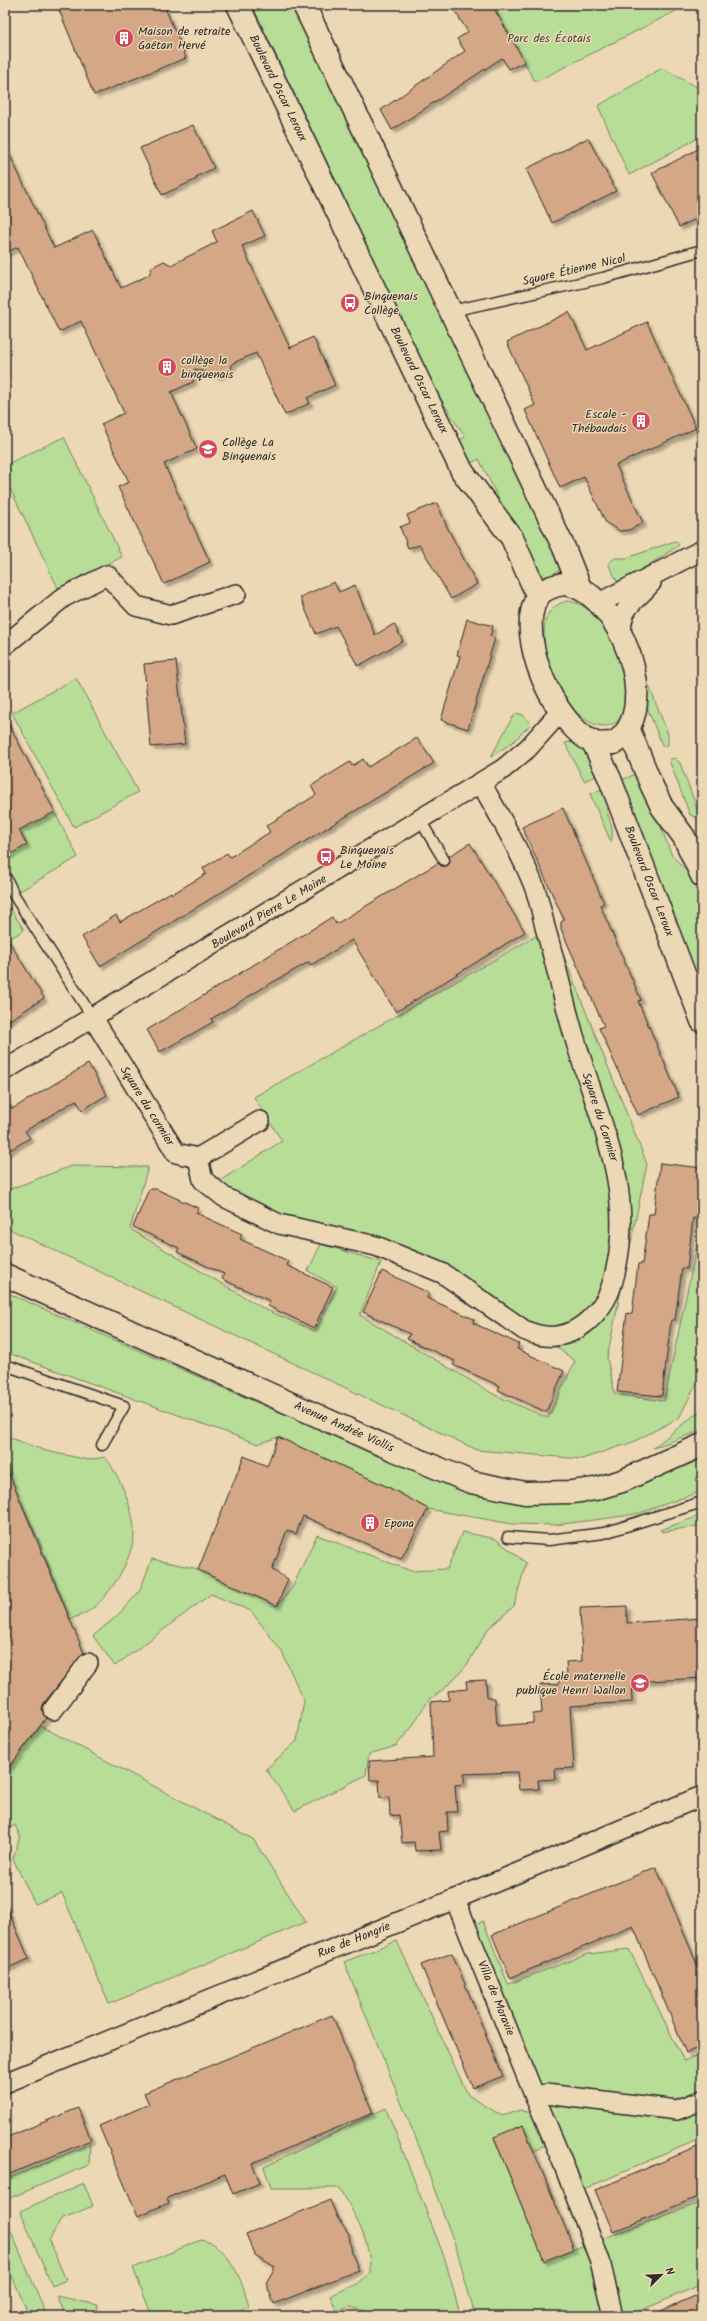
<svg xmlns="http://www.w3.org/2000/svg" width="707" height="2321" viewBox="0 0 707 2321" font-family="Kalam,sans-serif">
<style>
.green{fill:#b8dd97;stroke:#728461}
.building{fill:#d4a786;stroke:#2b2b2b;filter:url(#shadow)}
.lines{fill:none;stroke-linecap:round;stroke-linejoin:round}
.lane-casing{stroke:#2b2b2b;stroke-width:13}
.street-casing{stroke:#2b2b2b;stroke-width:22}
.secondary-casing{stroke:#2b2b2b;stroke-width:25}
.lane{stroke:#edd8b6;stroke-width:10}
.street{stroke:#edd8b6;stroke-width:19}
.secondary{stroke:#edd8b6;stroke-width:22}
.labels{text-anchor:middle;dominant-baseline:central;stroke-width:3;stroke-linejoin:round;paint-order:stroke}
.poi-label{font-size:12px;fill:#2b2b2b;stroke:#edd8b6;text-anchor:start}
.park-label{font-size:12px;fill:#40463b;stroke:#edd8b6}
.street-label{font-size:12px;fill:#2b2b2b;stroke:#edd8b6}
</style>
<defs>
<filter id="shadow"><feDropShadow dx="3.5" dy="3.5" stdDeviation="1" flood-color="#0004"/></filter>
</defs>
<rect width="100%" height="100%" fill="#edd8b6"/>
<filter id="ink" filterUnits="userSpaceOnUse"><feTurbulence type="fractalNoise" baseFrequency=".025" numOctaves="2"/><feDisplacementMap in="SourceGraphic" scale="8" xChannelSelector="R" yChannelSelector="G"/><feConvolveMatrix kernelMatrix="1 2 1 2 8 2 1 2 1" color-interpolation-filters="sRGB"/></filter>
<g filter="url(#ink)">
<!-- green -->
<g class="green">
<polygon points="252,5 297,5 562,568 550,577 539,580 479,459 467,465 456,443 465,437 437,393"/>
<polygon points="492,5 688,5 535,82"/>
<polygon points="662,68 702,90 702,136 629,175 598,106"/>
<polygon points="64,437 122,557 58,588 5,478 5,465"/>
<polygon points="675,541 679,543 678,546 619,584 609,566 609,563 615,558 627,558"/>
<path d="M567 601C608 604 638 682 622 716 619 722 611 726 604 726 576 725 551 683 546 659 544 651 544 642 544 635 544 617 549 606 567 601Z"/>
<polygon points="76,678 138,792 74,827 12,713"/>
<polygon points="646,686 649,686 668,734 668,745 663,747 648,710"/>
<polygon points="517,713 523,715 531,724 513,742 491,757 512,718"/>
<polygon points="5,718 78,857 5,900"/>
<polygon points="571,742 583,747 599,775 584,781 565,743"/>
<polygon points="674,758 680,763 701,819 690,815 669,760"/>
<polygon points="640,772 672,856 687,871 693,869 702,891 702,906 698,908 702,917 702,1003 617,782"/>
<path d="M604 788C607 796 606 802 607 810 609 822 615 830 611 842L590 794Z"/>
<polygon points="5,900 24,930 5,942"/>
<polygon points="536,936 558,942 647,1164 607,1358 615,1394 664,1401 702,1221 702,1373 679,1418 633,1442 582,1459 477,1450 5,1227 5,1191 71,1166 148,1167 130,1229 266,1310 315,1331 337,1287 308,1271 321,1244 381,1262 360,1315 495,1395 548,1418 575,1361 449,1268 281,1215 218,1182 282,1141 254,1097"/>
<polygon points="5,1292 274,1410 527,1503 553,1504 606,1498 702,1459 702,1491 640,1513 624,1516 555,1525 512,1524 428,1509 390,1488 278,1437 258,1444 5,1352"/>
<polygon points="702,1409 702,1430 653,1448"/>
<path d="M5 1436 46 1451 89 1460 105 1457C119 1474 136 1514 134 1536 131 1561 109 1599 87 1612 82 1615 76 1617 70 1619L38 1539 5 1467Z"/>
<polygon points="702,1515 702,1525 662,1532 660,1530"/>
<polygon points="462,1532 496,1539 526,1563 514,1606 488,1629 467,1665 447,1686 426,1703 412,1727 396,1746 369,1754 366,1775 295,1811 266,1769 297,1741 304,1701 282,1652 251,1611 211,1594 115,1666 93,1636 117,1616 139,1592 152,1559 194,1568 277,1606 292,1588 317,1535 411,1571 447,1569"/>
<polygon points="41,1726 253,1839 306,1922 109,2004 62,1893 35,1904 13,1859 20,1836 15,1825 5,1831 5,1769 8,1769"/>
<polygon points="483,1921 508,1984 588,1954 629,1949 684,2061 702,2054 702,2138 579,2191 473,1927"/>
<polygon points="397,1941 468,2095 502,2116 520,2110 531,2113 545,2145 533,2150 523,2125 494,2138 544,2260 702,2202 702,2284 638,2312 640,2316 475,2316 457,2250 430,2178 423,2156 344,1962"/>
<path d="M386 2108 445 2259 459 2310 457 2316H384L350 2307 337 2311 330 2296 356 2284 370 2273C371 2241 355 2216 340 2188H271L264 2167Z"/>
<polygon points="90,2144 89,2165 5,2200 5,2180"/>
<polygon points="84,2183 93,2206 61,2219 49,2241 66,2280 52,2286 20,2211"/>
<polygon points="5,2217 47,2316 29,2316 5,2259"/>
<path d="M201 2240C229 2244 243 2282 249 2307L227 2316H152L133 2268Z"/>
<polygon points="57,2296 98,2305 97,2316 66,2316"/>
</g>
<!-- building -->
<g class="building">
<polygon points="57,5 164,5 186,58 94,95"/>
<polygon points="451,5 492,5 525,62 509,69 502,58 392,130 381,110 465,51 457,39 468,32"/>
<polygon points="193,125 214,168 196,177 197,179 162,195 140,148"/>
<polygon points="588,138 616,191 552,223 526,169"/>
<polygon points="5,145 54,248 93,230 121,288 149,275 152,267 164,261 171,265 217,242 212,231 253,211 265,236 242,246 290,348 313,337 335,385 307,398 310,403 285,415 256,353 233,363 230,371 218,376 195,369 193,382 171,392 197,449 164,464 210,562 164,584 118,487 129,482 101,424 124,413 81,321 59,332 18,247 5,253"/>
<polygon points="702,147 702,216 679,227 652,173"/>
<polygon points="569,312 587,350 647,322 696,428 616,465 643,523 629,530 620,531 606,523 584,477 560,488 525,410 535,405 507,342"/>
<polygon points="437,503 447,527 477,584 451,599 420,545 408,548 400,527 410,523 407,515"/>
<polygon points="334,582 339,592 355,585 375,635 394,624 403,641 358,666 336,626 316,634 300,597"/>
<polygon points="467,619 493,626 490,636 495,638 468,729 441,720 460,656 457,655"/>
<polygon points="176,661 185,744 151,747 144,664"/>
<polygon points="5,717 55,812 19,830 27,845 5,857"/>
<polygon points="417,738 434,763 100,966 82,937 116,915 120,922 171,892 172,894 206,874 203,868 227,853 230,857 270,832 266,826 316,795 311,786 350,762 352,766 363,759 368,767"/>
<polygon points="563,808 604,903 600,905 641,1000 638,1001 679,1097 638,1115 599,1028 604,1026 561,929 561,922 564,920 522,827"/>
<polygon points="470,843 525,932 396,1012 352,940 311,965 309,962 266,986 211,1019 213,1022 160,1052 147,1030 332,917 336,924 438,863 441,866 447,866 450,863 449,856"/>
<polygon points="5,935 44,998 5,1023"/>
<polygon points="88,1064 107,1095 82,1110 76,1100 25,1131 30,1138 5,1153 5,1098 12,1109"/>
<polygon points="660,1163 702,1168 699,1219 693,1218 687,1269 682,1268 675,1320 671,1320 662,1396 617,1392 627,1313 632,1314 638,1264 642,1264 649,1214 654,1214"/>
<polygon points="149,1189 156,1189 198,1208 196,1213 242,1234 240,1239 288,1261 286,1265 333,1287 314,1328 268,1306 270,1301 222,1279 224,1274 177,1252 179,1248 133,1227"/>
<polygon points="382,1271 429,1293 427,1298 474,1319 473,1323 519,1344 517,1349 564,1371 546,1412 498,1390 500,1386 453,1365 455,1361 407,1339 410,1334 363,1312"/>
<polygon points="278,1437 390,1488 428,1509 401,1559 303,1516 296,1534 287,1530 272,1570 288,1579 277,1606 198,1570 244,1456 267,1466"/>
<polygon points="5,1464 84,1653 44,1703 42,1709 46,1718 5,1773"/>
<polygon points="627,1606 627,1623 702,1618 702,1678 631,1682 632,1702 570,1706 574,1768 555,1769 556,1779 538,1780 539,1789 519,1790 517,1772 464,1774 464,1784 455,1785 457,1812 447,1812 448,1831 439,1832 441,1850 415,1851 414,1842 402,1843 399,1815 390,1816 389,1797 380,1798 379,1780 370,1780 369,1761 433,1757 431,1702 449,1700 448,1691 467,1689 466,1681 486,1680 487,1698 495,1698 497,1726 533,1723 533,1714 542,1713 540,1685 559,1684 559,1675 567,1674 566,1662 582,1661 580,1608"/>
<polygon points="656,1867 702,1976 702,2046 686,2053 633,1926 510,1978 492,1935"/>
<polygon points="5,1903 29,1959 5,1969"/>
<polygon points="452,1953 503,2076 473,2088 421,1965"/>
<polygon points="332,2015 373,2113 252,2163 260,2183 233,2194 225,2174 167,2198 169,2203 138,2216 99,2126 149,2104 144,2093"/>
<polygon points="78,2108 91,2140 5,2176 5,2138"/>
<polygon points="523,2125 574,2249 544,2261 494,2137"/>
<polygon points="702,2145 702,2195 613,2232 595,2190"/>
<polygon points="330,2200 337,2217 349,2235 352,2254 359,2270 274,2304 266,2283 275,2267 255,2255 246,2234"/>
<polygon points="702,2293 702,2316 649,2316"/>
</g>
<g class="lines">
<defs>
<g id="lane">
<polyline points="451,311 603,278 702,250"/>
<polyline points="420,820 444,860"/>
<polyline points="5,876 14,895 93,1018"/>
<polyline points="5,1365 124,1406 102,1445"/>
<polyline points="508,1537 549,1540 604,1533 702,1502"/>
</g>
<g id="street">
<polyline points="599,603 702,550"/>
<path d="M621 636C621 605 632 605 651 583"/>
<polyline points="5,645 64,597 107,575 136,606 171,615 236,594"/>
<polyline points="93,1018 176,1153 198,1158 260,1121"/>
<polyline points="5,1070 503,769 528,748 561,711"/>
<path d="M198 1158 203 1180 224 1197 279 1224 376 1246 442 1273 524 1330C548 1341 569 1338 589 1320 608 1302 612 1288 617 1264 633 1183 597 1115 575 1039 564 1002 556 964 545 927 542 914 539 899 534 886 520 851 500 817 481 783"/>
<polyline points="53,1710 88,1663"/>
<polyline points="455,1899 535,2097 546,2094 677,2110 702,2100"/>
<polyline points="5,2083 455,1899 702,1796"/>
<polyline points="535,2097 563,2163 600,2261 613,2316"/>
</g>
<g id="secondary">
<polyline points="238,5 462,471 512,538 538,597"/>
<polyline points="304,5 564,548 580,588"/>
<path d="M563 584C618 588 666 710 614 743 607 743 599 745 593 742 555 725 515 636 537 598 542 589 553 586 563 584Z"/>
<polyline points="629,730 651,784 662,807 684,837 702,876"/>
<polyline points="593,742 610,779 702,1021"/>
<polyline points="5,1275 378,1443 471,1482 525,1493 572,1492 595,1489 622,1481 702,1445"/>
</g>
</defs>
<!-- lane casing -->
<use href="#lane" class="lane-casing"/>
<!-- street casing -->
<use href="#street" class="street-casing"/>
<!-- secondary casing -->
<use href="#secondary" class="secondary-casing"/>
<!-- lane -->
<use href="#lane" class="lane"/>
<!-- street -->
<use href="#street" class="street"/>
<!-- secondary -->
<use href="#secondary" class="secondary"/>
</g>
</g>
<!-- icons -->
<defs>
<symbol id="building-disc" viewBox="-11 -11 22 22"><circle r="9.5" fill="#d1495b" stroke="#edd8b6"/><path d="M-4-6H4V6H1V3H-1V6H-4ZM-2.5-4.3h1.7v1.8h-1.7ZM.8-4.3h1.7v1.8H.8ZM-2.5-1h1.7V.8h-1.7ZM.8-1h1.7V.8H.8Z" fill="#fff"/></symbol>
<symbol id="bus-disc" viewBox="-11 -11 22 22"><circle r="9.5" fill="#d1495b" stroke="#edd8b6"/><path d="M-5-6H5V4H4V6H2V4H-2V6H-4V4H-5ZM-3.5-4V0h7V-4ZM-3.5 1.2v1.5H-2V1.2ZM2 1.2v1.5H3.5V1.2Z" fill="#fff"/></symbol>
<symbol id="school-disc" viewBox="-11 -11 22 22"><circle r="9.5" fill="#d1495b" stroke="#edd8b6"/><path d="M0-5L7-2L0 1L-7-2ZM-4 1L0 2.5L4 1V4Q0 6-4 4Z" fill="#fff"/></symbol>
</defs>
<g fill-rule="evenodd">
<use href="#building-disc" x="113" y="27" width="22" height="22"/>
<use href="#bus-disc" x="339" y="292" width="22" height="22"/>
<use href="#building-disc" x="156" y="356" width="22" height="22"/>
<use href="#building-disc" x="630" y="410" width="22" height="22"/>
<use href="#school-disc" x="197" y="438" width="22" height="22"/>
<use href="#bus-disc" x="315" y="846" width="22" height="22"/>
<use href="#building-disc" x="359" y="1512" width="22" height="22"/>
<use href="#school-disc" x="629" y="1672" width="22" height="22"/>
</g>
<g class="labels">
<!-- poi labels -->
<g class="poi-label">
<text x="138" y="31">Maison de retraite<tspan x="138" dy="14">Gaëtan Hervé</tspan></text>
<text x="364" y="296">Binquenais<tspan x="364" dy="14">Collège</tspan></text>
<text x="181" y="360">collège la<tspan x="181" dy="14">binquenais</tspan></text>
<text x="627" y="414" text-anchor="end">Escale -<tspan x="627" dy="14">Thébaudais</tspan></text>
<text x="222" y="442">Collège La<tspan x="222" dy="14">Binquenais</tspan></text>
<text x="340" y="850">Binquenais<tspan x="340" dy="14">Le Moine</tspan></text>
<text x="384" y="1523">Epona</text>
<text x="626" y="1676" text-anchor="end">École maternelle<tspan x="626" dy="14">publique Henri Wallon</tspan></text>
</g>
<!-- park labels -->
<g class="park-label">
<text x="549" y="38">Parc des Écotais</text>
</g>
<!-- street labels -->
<g class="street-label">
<text transform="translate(278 88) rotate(64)">Boulevard Oscar Leroux</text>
<text transform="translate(574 270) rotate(-13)">Square Étienne Nicol</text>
<text transform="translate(419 380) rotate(64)">Boulevard Oscar Leroux</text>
<text transform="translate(649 881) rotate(69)">Boulevard Oscar Leroux</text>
<text transform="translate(269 912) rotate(-31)">Boulevard Pierre Le Moine</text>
<text transform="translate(147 1106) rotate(58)">Square du cormier</text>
<text transform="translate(600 1117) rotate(72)">Square du Cormier</text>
<text transform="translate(344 1427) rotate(24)">Avenue Andrée Viollis</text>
<text transform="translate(354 1940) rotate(-22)">Rue de Hongrie</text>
<text transform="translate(496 1998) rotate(68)">Villa de Moravie</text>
</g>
</g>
<!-- margin -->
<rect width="707" height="2321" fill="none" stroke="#edd8b6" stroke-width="20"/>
<rect x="10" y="10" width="687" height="2301" fill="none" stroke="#2b2b2b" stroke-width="1.5" filter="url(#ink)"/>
<!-- north arrow -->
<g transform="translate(661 2275) rotate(66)" stroke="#edd8b6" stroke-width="3" paint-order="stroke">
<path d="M0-3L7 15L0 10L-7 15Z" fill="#2b2b2b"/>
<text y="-6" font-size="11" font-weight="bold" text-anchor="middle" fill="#2b2b2b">N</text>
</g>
</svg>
